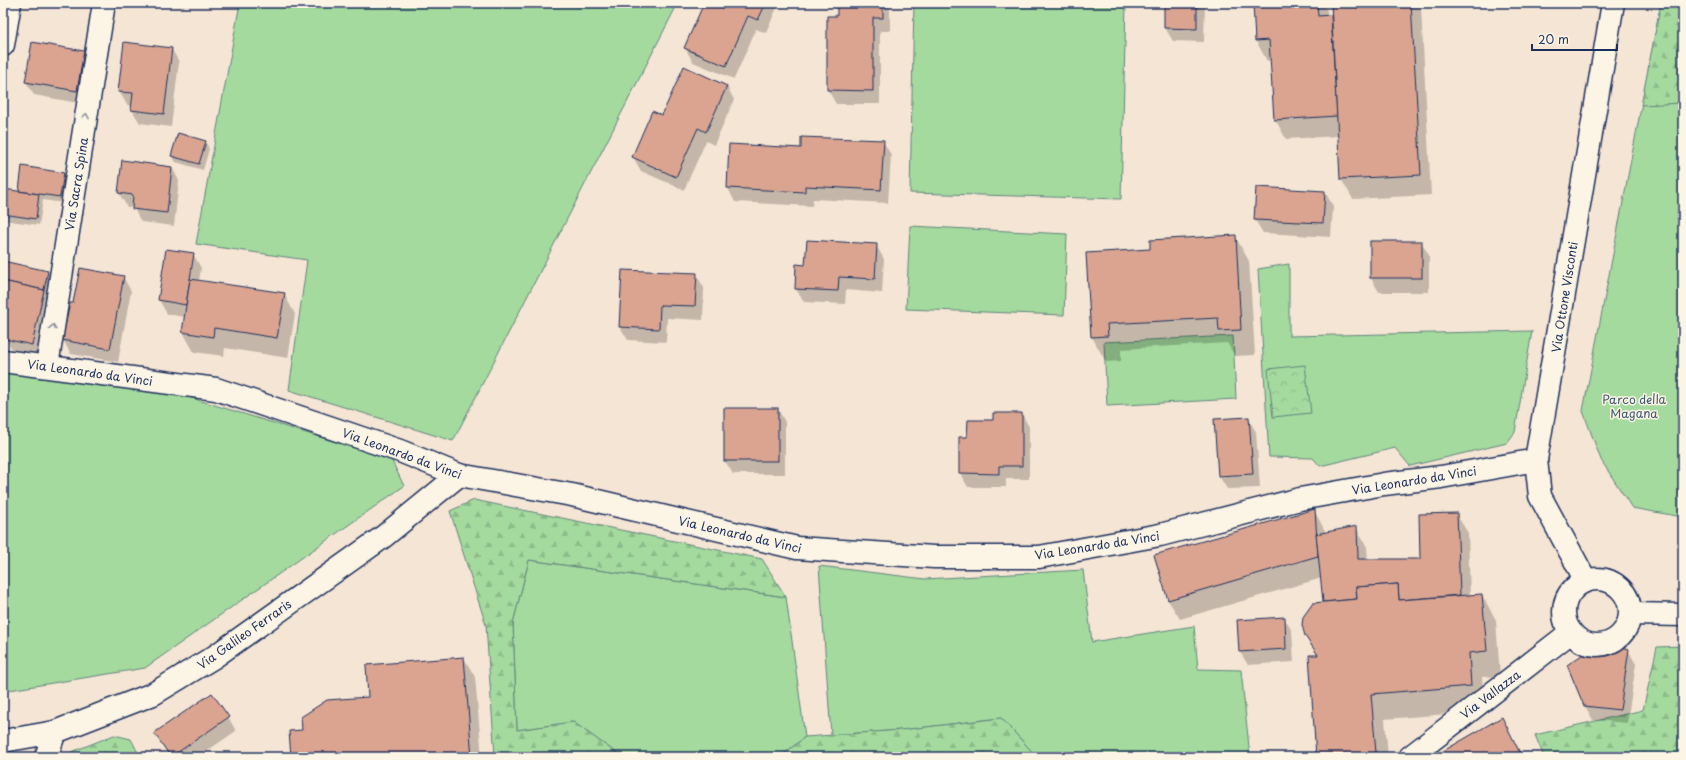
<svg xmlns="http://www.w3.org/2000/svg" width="1686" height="760" viewBox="0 0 1686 760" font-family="'Playpen Sans',sans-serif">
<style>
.green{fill:#a4da9e;stroke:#60847e}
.forest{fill:url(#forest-firs);stroke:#60847e}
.park{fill:url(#park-crowns);stroke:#60847e}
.shadow{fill:#0003}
.building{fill:#daa490;stroke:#1b2f5e}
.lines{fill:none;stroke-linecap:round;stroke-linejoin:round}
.minor-casing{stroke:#1b2f5e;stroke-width:25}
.minor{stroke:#fcf5e5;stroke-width:22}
.oneway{stroke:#8c92a2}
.labels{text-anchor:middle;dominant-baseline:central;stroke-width:3;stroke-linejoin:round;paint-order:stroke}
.street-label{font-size:12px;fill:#1b2f5e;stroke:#fcf5e5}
.park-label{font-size:12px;fill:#3d5a6e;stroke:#fcf5e5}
</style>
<defs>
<pattern id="forest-firs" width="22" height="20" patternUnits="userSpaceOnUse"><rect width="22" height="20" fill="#a4da9e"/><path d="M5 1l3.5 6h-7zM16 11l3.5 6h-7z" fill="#8dbb8a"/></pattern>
<pattern id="park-crowns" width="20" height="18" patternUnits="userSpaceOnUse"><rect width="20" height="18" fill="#a4da9e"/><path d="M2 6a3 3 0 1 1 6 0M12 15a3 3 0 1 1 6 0" fill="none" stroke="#8dbb8a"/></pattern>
</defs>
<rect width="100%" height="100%" fill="#f5e5d4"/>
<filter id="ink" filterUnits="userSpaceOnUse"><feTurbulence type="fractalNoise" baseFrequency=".025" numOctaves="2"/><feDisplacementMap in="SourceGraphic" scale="8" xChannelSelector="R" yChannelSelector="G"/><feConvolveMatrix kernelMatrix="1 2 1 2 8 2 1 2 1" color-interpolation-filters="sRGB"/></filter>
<g filter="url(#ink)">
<!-- green -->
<g class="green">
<polygon points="240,3 678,3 453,441 289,390 307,260 196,244"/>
<polygon points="914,3 1126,3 1121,199 910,193"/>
<polygon points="1661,3 1683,3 1683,517 1632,508 1601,460 1583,411"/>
<polygon points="910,226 1067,234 1064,315 906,309"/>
<polygon points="1289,264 1289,336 1532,331 1515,432 1507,443 1410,466 1395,448 1320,466 1313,458 1269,457 1258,269"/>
<polygon points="1233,336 1236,399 1107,406 1104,342"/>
<polygon points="3,372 172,392 391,459 404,486 145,668 3,691"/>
<polygon points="529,560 786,597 805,737 780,757 622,757 573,722 517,730 513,623"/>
<polygon points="819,566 925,579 1083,570 1092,642 1194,626 1198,669 1241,670 1250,757 1037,757 1001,718 901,730 831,735"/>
</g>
<!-- forest -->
<g class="forest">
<polygon points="1661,3 1683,3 1683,103 1641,105"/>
<polygon points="474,500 762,559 786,597 529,560 513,623 517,730 573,722 622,757 495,757 486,625 450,511"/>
<polygon points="1683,646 1683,757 1544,757 1535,735 1643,710 1657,647"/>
<polygon points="1001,718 1037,757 780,757 805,737 901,730"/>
<polygon points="114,735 131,739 140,757 59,757"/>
</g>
<!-- park -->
<polygon class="park" points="1305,365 1311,413 1273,417 1268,369"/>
<!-- shadow -->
<g class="shadow">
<polygon points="705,3 713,6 715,3 779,3 766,33 756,29 734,79 693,62 685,48"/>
<polygon points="838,3 890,3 890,31 880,31 880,104 836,104 828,90 828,17 838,17"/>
<polygon points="1165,3 1205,3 1204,42 1173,41 1165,28"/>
<polygon points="1254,3 1323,3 1327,11 1328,16 1332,16 1332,3 1418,3 1421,8 1431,195 1353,199 1341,179 1339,136 1286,139 1275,119 1271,60 1267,61 1256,41"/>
<polygon points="171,48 179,62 171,127 140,123 132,110 132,106 127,105 119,91"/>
<polygon points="83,52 91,66 84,104 34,95 26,82"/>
<polygon points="727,86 734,100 714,145 706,141 684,190 641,171 633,157 662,117"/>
<polygon points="883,141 891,155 888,203 813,199 812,206 735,202 728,188 730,145 802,149"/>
<polygon points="206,142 209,149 203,170 176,162 172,156"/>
<polygon points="123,161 172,167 179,181 174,226 141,222 133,207 127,207 119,193"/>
<polygon points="23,168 63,174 67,180 64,203 43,200 39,225 3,220 3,190 20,192"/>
<polygon points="1325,192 1333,206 1331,237 1263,233 1255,220"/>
<polygon points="1235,236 1249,261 1255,355 1235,356 1227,343 1121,349 1121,361 1106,362 1092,337 1087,254 1151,250"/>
<polygon points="1371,242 1421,242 1429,255 1429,292 1379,292 1371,278"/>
<polygon points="876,245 884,259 882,293 846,290 845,304 804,302 796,289 806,266"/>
<polygon points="167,250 193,254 201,268 199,281 284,294 295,314 288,358 225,348 224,356 194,352 183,332 185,317 167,314 159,300"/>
<polygon points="3,262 48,272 55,285 40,358 14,353 6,338 3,337"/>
<polygon points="696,274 704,288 703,320 667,318 666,342 628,340 620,327"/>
<polygon points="123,277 131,291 118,362 71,354 63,340 74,304"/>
<polygon points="778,409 785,422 785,474 733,474 725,461"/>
<polygon points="1022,414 1029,427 1029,479 1006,479 1006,487 968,487 960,473 960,438 968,438 994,421"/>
<polygon points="1248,418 1256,432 1260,488 1227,489 1219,476 1216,420"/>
<polygon points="1314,510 1326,533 1356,527 1367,547 1368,560 1421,560 1456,514 1468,533 1470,596 1482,595 1496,620 1500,676 1482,677 1485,711 1385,719 1388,757 1317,757 1310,656 1318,656 1306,635 1324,603 1322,578 1180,619 1168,600"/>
<polygon points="1284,618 1292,631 1294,662 1248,665 1240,652"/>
<polygon points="1628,650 1636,664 1627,723 1593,720 1585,706"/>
<polygon points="464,658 475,677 482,757 292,757 303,731 370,698"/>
<polygon points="228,717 236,731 198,757 170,757 155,734"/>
<polygon points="1502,719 1523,757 1435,757"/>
</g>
<!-- building -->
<g class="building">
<polygon points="704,3 713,5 714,3 766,3 758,20 748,16 726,66 684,48"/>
<polygon points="837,3 883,3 883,18 873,18 873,91 827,90 827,16 837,16"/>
<polygon points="1164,3 1197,3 1197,29 1164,28"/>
<polygon points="1253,3 1317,3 1318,16 1331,15 1337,116 1274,120 1269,40 1255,41"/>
<polygon points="1331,3 1411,3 1421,175 1340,179"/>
<polygon points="32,42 84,51 77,91 25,82"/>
<polygon points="124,42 172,48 164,114 131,110 133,93 118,92"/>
<polygon points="684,66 727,86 706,132 698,128 676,177 632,157 652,111 662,115"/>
<polygon points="178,133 206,141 199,164 171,156"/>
<polygon points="801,137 884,140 881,190 805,186 805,192 727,188 729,144 801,148"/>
<polygon points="122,160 172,167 167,213 132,209 133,195 118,193"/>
<polygon points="22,166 64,173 60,197 19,191"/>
<polygon points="1256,187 1325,191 1323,223 1254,220"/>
<polygon points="3,189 39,194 36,219 3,214"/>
<polygon points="1236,235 1241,330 1219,331 1218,318 1107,324 1108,336 1091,337 1086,253 1150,249 1150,240"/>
<polygon points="807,240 877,244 875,279 839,277 838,291 795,289 796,264 805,265"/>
<rect x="1370" y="241" width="52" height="37"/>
<polygon points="166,249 194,253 186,305 158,300"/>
<polygon points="3,261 48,271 44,290 3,281"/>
<polygon points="80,268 124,276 110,349 62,340 70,303 73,303"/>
<polygon points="622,270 697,273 695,306 660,305 659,329 619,327"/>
<polygon points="190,279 285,293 277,338 214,328 213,337 182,332"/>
<polygon points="3,281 44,290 32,345 5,339 7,326 3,325"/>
<rect x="724" y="408" width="54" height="53"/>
<polygon points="993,413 1022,413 1022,466 999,466 999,474 959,473 959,437 967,437 968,420 993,420"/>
<polygon points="1249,417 1253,474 1218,476 1214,419"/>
<polygon points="1315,509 1318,556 1168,600 1154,555"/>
<polygon points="1457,513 1460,595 1399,600 1398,584 1356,587 1357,599 1323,602 1316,534 1357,526 1358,559 1420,559 1419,514"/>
<polygon points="1398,584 1399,600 1482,594 1487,651 1469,653 1471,686 1371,694 1376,753 1316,757 1309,655 1318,655 1305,636 1302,625 1303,617 1313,603 1357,599 1356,587"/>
<polygon points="1285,617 1286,649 1239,652 1237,620"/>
<polygon points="1616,645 1629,649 1620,710 1584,706 1567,665 1591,649"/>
<polygon points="464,657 472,757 291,757 289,731 302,730 301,717 327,700 368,697 366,665"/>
<polygon points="212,693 229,717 171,757 154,733"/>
<polygon points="1502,717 1522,757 1433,757"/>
</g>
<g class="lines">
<defs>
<g id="minor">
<polyline points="3,45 10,3"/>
<polyline points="3,361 216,389 400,451 459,475 572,495 797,548 934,557 1039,557 1160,535 1300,499 1384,484 1441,477 1536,460"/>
<polyline points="47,366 104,3"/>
<circle cx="1597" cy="612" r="33"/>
<polyline points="1586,581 1540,496 1536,460 1613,3"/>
<polyline points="1631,614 1683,615"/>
<polyline points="3,741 55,732 153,694 214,657 383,537 459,475"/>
<polyline points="46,757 55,732"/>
<polyline points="1410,757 1571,632"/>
</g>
</defs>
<!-- minor casing -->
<use href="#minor" class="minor-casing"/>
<!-- minor -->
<use href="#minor" class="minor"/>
</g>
<!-- one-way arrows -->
<defs><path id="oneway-chevron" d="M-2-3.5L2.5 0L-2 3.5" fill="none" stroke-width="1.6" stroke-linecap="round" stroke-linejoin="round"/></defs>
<g class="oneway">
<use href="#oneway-chevron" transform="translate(86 116) rotate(-81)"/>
<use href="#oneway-chevron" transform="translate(53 327) rotate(-81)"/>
</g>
</g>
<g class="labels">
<!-- street labels -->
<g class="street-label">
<text transform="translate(76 184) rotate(-81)">Via Sacra Spina</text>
<text transform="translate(1564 297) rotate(-81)">Via Ottone Visconti</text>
<text transform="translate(90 372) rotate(8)">Via Leonardo da Vinci</text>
<text transform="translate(402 453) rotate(20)">Via Leonardo da Vinci</text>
<text transform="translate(1414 480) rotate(-9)">Via Leonardo da Vinci</text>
<text transform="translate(740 534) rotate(13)">Via Leonardo da Vinci</text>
<text transform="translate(1097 545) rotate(-9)">Via Leonardo da Vinci</text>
<text transform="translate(244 634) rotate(-35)">Via Galileo Ferraris</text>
<text transform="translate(1490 694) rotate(-37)">Via Vallazza</text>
</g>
<!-- park labels -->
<g class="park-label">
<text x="1634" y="399">Parco della<tspan x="1634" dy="14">Magana</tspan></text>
</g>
</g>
<!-- margin -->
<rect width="1686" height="760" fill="none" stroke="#fcf5e5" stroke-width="16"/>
<rect x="8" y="8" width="1670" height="744" fill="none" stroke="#1b2f5e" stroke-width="1.5" filter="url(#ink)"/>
<!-- scale -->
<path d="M1532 44v6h85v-6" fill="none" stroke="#1b2f5e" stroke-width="2"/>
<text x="1538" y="44" font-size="12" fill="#1b2f5e" stroke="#fcf5e5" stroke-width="3" paint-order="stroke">20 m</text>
</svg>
